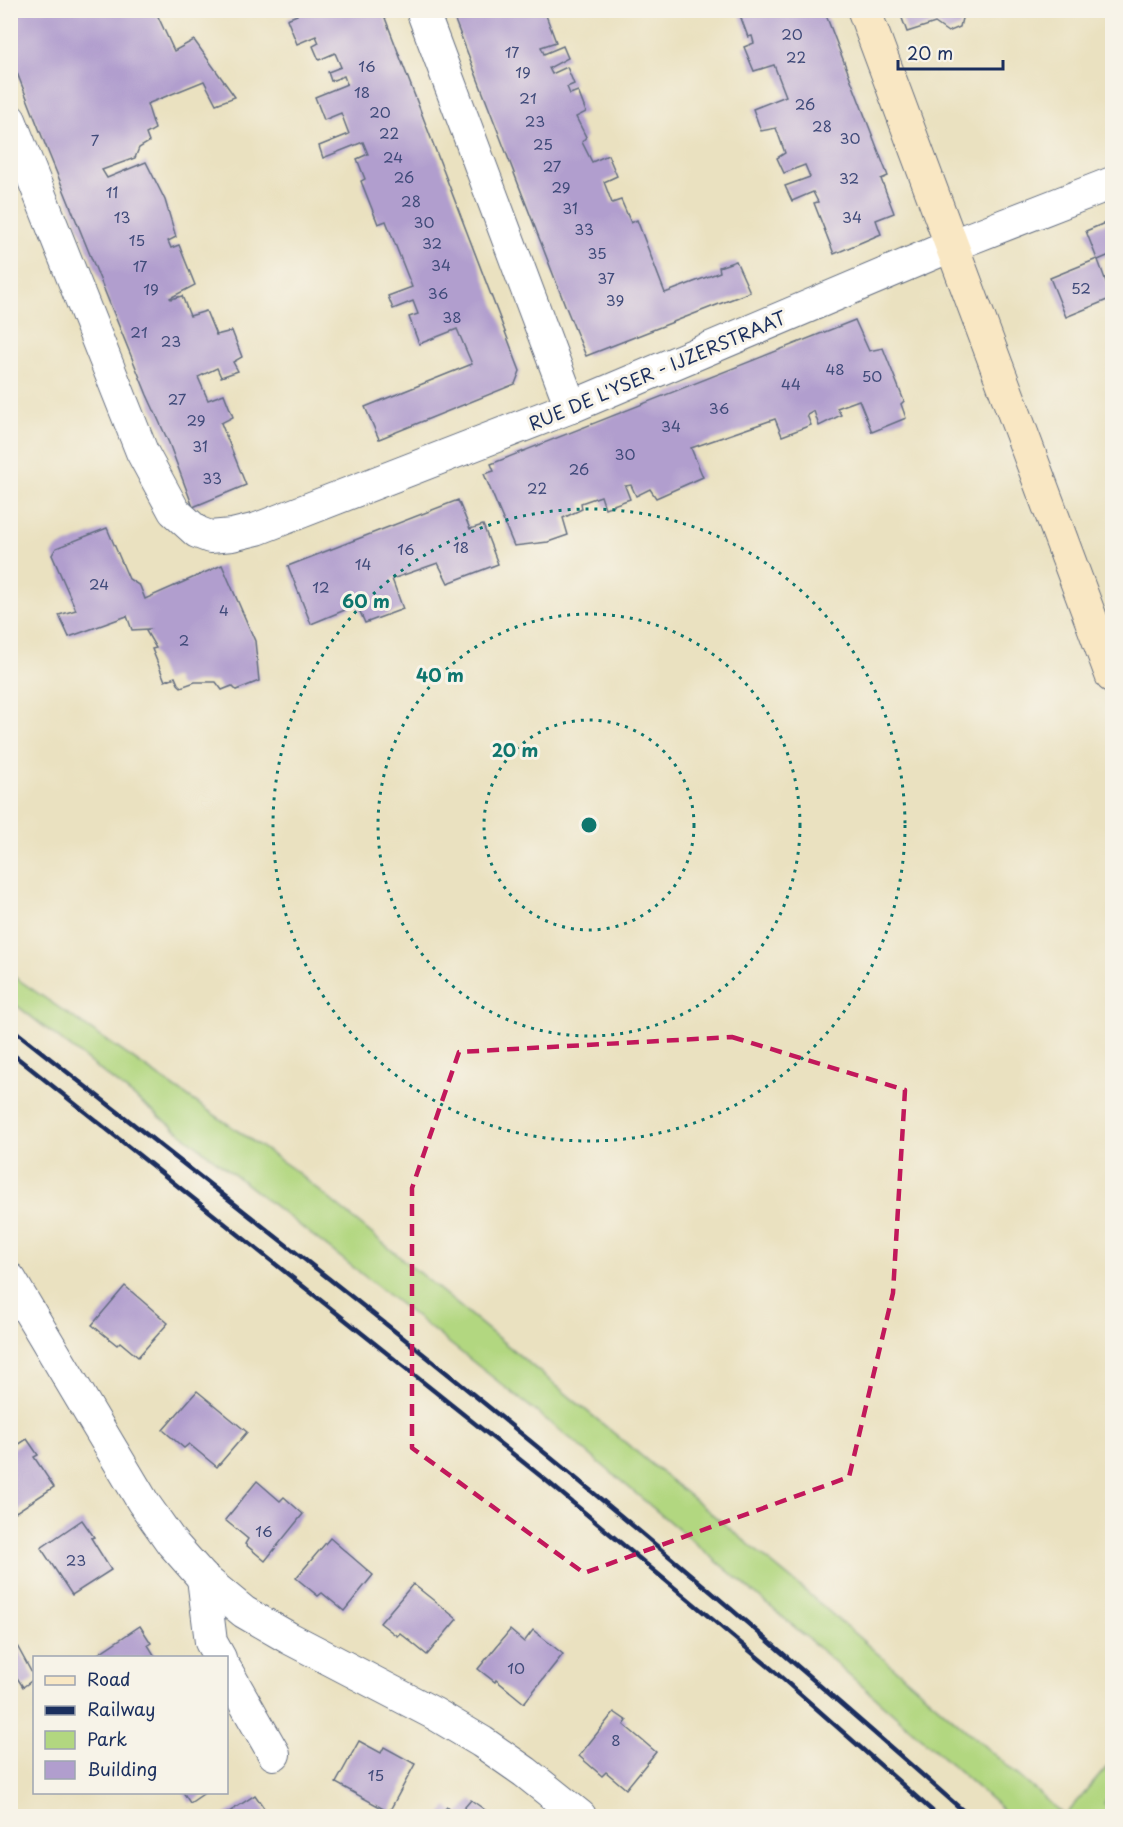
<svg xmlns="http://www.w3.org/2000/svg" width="1123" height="1827" viewBox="0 0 1123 1827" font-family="'Playpen Sans',sans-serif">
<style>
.green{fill:#b2d780;stroke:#66836f;stroke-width:1.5}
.building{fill:#b19ece}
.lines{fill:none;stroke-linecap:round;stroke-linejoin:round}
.minor-casing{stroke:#636d80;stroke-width:34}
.secondary-casing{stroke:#636d80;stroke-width:35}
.minor{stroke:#fff;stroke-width:32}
.secondary{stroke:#f9e7c3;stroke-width:33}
.rail{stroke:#1b2f5e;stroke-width:4.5}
.marked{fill:none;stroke:#c2185b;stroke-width:4.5;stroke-dasharray:12 8;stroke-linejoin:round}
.ring{fill:none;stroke:#0f766e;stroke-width:3;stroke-dasharray:3 6}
.labels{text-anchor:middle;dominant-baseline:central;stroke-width:6;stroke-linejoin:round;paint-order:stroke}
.number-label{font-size:15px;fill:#404b7a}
.street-label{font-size:18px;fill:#1b2f5e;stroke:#f7f3e8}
.centre{fill:#0f766e;stroke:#f7f3e8;stroke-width:3}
.ring-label{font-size:18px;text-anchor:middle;font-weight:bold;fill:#0f766e;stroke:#f7f3e8;stroke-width:6;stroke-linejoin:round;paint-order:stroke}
</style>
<rect width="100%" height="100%" fill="#f7f3e8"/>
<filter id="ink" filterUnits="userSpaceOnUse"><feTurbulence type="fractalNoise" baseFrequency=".0167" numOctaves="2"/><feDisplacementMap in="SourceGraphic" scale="12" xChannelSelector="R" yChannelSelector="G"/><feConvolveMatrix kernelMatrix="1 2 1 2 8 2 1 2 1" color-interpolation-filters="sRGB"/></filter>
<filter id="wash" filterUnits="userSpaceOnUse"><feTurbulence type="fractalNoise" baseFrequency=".008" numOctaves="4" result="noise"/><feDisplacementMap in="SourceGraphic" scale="24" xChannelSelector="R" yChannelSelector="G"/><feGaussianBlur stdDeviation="1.35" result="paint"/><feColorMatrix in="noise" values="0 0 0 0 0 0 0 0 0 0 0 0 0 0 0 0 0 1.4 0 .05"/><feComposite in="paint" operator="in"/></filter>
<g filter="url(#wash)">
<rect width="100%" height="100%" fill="#eae1c0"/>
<!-- green -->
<g class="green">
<polygon points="10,974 293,1169 803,1589 1065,1816 1010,1816 804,1635 576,1443 344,1260 11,1001"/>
<polygon points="1112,1761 1112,1791 1104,1803 1112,1811 1112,1816 1065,1816"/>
</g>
<g id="blocks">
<!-- building -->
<g class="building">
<polygon points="10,10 155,10 174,51 194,40 235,97 216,104 204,81 147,104 155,129 146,134 149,142 139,148 135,158 102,170 107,178 146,162 165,200 176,237 168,241 171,248 179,245 195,285 170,298 171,299 182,296 190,316 206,311 216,335 232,331 242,357 233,362 238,371 221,377 217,368 198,377 208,400 224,394 233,417 221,423 246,485 193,507 169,443 147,395 45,144 10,55"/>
<polygon points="295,10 382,10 520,371 515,384 379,439 365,407 472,364 457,329 419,344 409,317 418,314 413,301 393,309 388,296 412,287 386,221 378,224 361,181 365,179 357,159 368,154 363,142 323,158 319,146 349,134 341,113 324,120 315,97 347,84 344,76 331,81 328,72 341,67 335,53 319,60 313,46 319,43 316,36 297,44 287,19 297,15"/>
<polygon points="451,10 544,10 556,42 541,47 544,54 563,46 568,58 549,68 552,74 567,67 574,84 567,87 570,94 578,91 586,112 576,117 586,137 582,142 592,162 608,155 617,176 604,182 612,203 621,200 631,223 637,220 665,293 720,272 719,267 736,261 750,292 586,356 565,305"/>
<polygon points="738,10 824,10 888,176 881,179 894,213 876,220 881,234 834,254 814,203 818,202 813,192 792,201 785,186 810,177 805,165 784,173 777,158 785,153 776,128 761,131 753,109 786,96 774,65 754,71 744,47 754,43 752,36 748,37"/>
<polygon points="899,10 964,10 960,27 948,32 935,23 907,32"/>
<polygon points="1112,220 1112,254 1098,260 1112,298 1066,317 1050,278 1097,259 1086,231"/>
<polygon points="855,320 869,351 883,348 904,401 901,404 906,418 872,432 859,400 837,408 841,415 819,426 814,411 807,415 811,425 782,436 775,419 691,448 703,477 656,498 650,489 636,496 631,485 625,486 630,499 605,508 601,496 581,503 582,509 563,518 568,535 548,542 514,546 484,474 494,471 491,464"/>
<polygon points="458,500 470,529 483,525 498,564 448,583 438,563 392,579 403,609 365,623 357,605 311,624 288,566"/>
<polygon points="107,528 129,579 140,586 145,599 222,565 255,641 259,681 236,690 232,686 222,690 216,682 195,682 181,687 178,684 175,677 165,681 152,649 156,648 146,631 149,629 132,630 127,616 69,637 59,615 76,610 52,555 56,548"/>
<polygon points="125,1286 168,1323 138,1357 120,1342 117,1345 92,1325"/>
<polygon points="197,1391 247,1432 217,1467 189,1444 184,1448 163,1430"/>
<polygon points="27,1439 38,1455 34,1457 54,1487 16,1512 10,1504 10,1450"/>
<polygon points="257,1481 280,1501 284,1497 303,1514 265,1561 245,1544 248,1539 225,1520"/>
<polygon points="82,1520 94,1537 91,1538 111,1570 72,1595 41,1548"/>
<polygon points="330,1538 373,1575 344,1611 322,1593 318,1596 296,1578"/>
<polygon points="413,1584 457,1619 427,1655 400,1633 397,1636 380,1623"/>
<polygon points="140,1626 151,1643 148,1645 156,1658 101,1658 98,1654"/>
<polygon points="510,1630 524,1642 533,1630 563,1654 524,1703 496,1680 495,1682 478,1669"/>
<polygon points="10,1633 34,1677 34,1679 23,1687 10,1667"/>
<polygon points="614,1712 627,1721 624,1725 656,1752 626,1789 606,1772 602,1776 579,1756"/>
<polygon points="359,1741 381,1753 384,1747 415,1764 389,1812 336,1783"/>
<polygon points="183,1792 206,1792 190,1803"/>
<polygon points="255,1795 266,1811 262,1815 263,1816 223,1816"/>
<polygon points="471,1800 488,1812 485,1815 486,1816 439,1816 447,1807 458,1815"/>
</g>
</g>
</g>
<g filter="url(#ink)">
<use href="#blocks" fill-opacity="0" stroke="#636d80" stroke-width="1.5"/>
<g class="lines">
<defs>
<g id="minor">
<polyline points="422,10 571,407"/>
<polyline points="10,120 142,452 174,511 197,532 210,537 232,535 257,529 571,407 953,245 1112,183"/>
<polyline points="10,1279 143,1502 172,1543 203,1578 244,1612 289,1638 435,1714 482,1742 525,1772 580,1816"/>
<polyline points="203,1578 211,1642 220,1658"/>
<polyline points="226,1670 274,1754"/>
</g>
<path id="secondary" d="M864 10C948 232 1028 455 1112 676"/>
</defs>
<!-- minor casing -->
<use href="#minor" class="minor-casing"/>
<!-- secondary casing -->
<use href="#secondary" class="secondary-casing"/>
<!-- minor -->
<use href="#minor" class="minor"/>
<!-- secondary -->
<use href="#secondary" class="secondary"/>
<!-- rail -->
<g class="rail">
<path d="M10 1027C195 1173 380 1317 562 1467 700 1580 835 1698 969 1816"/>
<polyline points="10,1052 548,1482 774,1671 938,1816"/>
</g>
</g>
</g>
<!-- marked area -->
<path class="marked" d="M732 1037 905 1090 893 1293 849 1477 584 1573 412 1448V1188L459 1052Z"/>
<!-- distance rings -->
<g class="ring">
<circle cx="589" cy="825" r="105"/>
<circle cx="589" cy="825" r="211"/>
<circle cx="589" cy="825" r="316"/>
</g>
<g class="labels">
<!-- number labels -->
<g class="number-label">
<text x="792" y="33">20</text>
<text x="512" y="51">17</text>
<text x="796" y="56">22</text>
<text x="367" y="65">16</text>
<text x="523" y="71">19</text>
<text x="362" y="91">18</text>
<text x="528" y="97">21</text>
<text x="805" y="103">26</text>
<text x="380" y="111">20</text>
<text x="535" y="120">23</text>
<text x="822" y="125">28</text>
<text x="389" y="132">22</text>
<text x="850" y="137">30</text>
<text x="95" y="139">7</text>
<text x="543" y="143">25</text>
<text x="393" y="156">24</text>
<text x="552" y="165">27</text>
<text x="404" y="176">26</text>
<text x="849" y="177">32</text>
<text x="561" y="186">29</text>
<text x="112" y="191">11</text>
<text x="411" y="200">28</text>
<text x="570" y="207">31</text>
<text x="122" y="216">13</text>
<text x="852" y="216">34</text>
<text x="424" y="221">30</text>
<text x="584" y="228">33</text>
<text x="137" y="239">15</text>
<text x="432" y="242">32</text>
<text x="597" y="252">35</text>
<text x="441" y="264">34</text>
<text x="140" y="265">17</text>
<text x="606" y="277">37</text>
<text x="1081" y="287">52</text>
<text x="151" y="288">19</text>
<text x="438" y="292">36</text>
<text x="615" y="299">39</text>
<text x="452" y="316">38</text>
<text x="139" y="331">21</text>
<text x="171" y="340">23</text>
<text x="835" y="368">48</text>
<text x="872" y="375">50</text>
<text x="791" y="383">44</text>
<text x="177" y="398">27</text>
<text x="719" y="407">36</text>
<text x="196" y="419">29</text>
<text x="671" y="425">34</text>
<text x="200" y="445">31</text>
<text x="625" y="453">30</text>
<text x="579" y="468">26</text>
<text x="212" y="477">33</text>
<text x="537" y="487">22</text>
<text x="461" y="546">18</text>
<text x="406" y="548">16</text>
<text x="363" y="563">14</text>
<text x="99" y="583">24</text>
<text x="321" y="586">12</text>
<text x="224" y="609">4</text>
<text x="184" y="639">2</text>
<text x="264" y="1530">16</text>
<text x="76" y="1559">23</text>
<text x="516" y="1667">10</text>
<text x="616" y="1739">8</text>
<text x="376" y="1774">15</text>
</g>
<!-- street labels -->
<g class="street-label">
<text transform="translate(657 370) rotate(-23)">RUE DE L'YSER - IJZERSTRAAT</text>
</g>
</g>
<circle cx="589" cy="825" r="9" class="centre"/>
<g class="ring-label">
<text x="366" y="608">60 m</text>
<text x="440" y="682">40 m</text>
<text x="515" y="757">20 m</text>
</g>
<!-- margin -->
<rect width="1123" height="1827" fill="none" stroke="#f7f3e8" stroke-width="36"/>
<!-- legend -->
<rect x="33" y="1656" width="195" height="138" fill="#f7f3e8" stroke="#9fa5b1" stroke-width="1.5"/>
<rect x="45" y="1676" width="30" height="9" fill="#f9e7c3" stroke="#9fa5b1" stroke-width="1.5"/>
<text x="87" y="1686" font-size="18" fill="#1b2f5e">Road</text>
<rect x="45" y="1706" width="30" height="9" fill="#1b2f5e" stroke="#9fa5b1" stroke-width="1.5"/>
<text x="87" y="1716" font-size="18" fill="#1b2f5e">Railway</text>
<rect x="45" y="1731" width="30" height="18" fill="#b2d780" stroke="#9fa5b1" stroke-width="1.5"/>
<text x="87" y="1746" font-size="18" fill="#1b2f5e">Park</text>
<rect x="45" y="1761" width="30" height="18" fill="#b19ece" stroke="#9fa5b1" stroke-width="1.5"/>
<text x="87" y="1776" font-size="18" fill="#1b2f5e">Building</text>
<!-- scale -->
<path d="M898 60v9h105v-9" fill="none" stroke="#1b2f5e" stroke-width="3"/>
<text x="907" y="60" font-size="18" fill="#1b2f5e" stroke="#f7f3e8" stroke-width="4.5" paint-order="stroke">20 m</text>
</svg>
